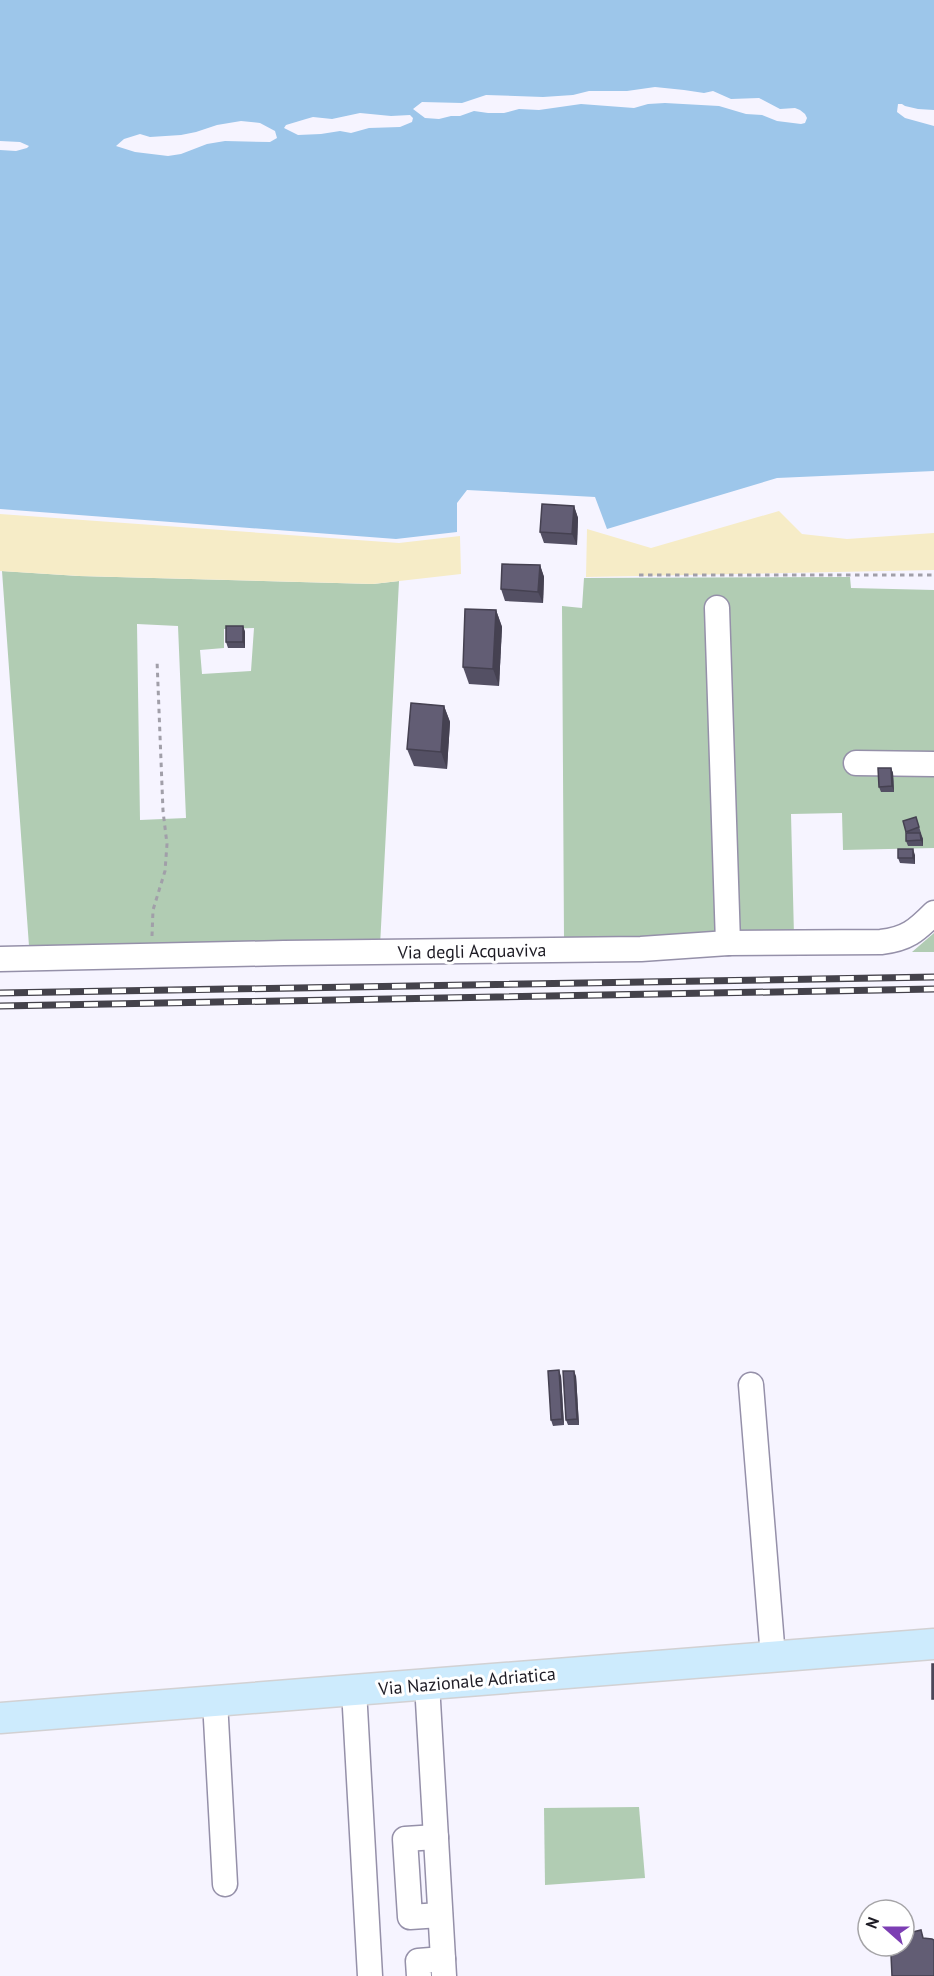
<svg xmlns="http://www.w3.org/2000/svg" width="934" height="1976" viewBox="0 0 934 1976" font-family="'PT Sans',sans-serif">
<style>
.green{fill:#b1ccb3;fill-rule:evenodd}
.sand{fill:#f6ecc7}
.water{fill:#9dc6ea}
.pier{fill:#f6f4ff}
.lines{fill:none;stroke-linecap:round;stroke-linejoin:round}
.minor-casing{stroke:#9590a9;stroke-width:27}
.major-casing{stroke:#d2d1d3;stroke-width:33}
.path{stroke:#a19fa9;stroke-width:3;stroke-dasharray:4.5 4.5;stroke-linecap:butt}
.minor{stroke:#fff;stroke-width:24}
.major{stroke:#cdebfd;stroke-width:30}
.rail-casing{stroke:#44424b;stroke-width:7}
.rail{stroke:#fff;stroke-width:4.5;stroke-dasharray:14;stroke-linecap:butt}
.wall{fill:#545064}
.shaded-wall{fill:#454151}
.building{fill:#625d74;stroke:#454151;stroke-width:1.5}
.labels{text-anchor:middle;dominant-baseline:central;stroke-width:6;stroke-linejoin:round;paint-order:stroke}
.street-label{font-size:18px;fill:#1d1b24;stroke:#fff}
</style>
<rect width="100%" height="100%" fill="#f6f4ff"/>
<!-- green -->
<g class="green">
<path d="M2 571 79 576 373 584 399 581 380 946 209 948 29 946ZM137 624 178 626 186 818 140 820ZM254 628 251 671 202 674 200 650 224 648V629Z"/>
<polygon points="850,577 851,588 934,590 934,848 843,850 842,813 791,814 794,936 564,939 562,606 582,608 584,578"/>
<polygon points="934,933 934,952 912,952"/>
<polygon points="639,1807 645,1878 545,1885 544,1808"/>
</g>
<!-- sand -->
<g class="sand">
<polygon points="779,511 802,534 847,539 934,533 934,570 586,577 587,529 651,548"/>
<polygon points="0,514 399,543 460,536 461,574 373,584 79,576 0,571"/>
</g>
<!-- water -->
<polygon class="water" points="0,0 934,0 934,471 777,478 607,529 595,497 467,490 457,503 457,532 396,539 0,509"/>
<!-- pier -->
<g class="pier">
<polygon points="655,87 684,90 704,93 713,91 731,99 759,98 780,109 795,108 800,110 805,114 807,118 805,123 801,124 777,121 762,115 746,114 719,106 665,103 648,104 634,108 581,104 539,110 519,109 504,113 488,113 474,111 460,116 451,116 439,119 425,118 413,109 422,102 462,103 486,95 543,97 573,95 589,91 627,91"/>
<polygon points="898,104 902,104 905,106 918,109 934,110 934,126 905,118 897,112"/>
<polygon points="360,113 391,116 410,115 413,118 412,122 400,127 369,128 351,133 340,131 321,134 298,135 284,128 286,125 306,119 313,117 332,119"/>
<polygon points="241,121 260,123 275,131 277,138 270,142 225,141 207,144 181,154 168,156 135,152 116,146 124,139 140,134 150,137 181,135 196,132 217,125"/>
<polygon points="0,141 20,142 29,146 27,148 16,151 0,150"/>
</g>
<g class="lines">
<defs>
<g id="minor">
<polyline points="717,608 728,943"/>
<polyline points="856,763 934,764"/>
<path d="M0 959 284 953 641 949 728 943 881 942C907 939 916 931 934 913"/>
<polyline points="751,1385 773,1657"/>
<polyline points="427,1684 444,1976"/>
<polyline points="354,1690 370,1976"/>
<polyline points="215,1701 225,1884"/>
<polyline points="436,1837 405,1839 410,1917 440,1915"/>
<polyline points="419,1976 418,1961 443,1959"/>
</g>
<polyline id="major" points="0,1718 934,1644"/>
</defs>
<!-- minor casing -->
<use href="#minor" class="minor-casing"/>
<!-- major casing -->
<use href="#major" class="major-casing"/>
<!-- path -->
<g class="path">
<polyline points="639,575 934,575"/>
<polyline points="152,936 153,910 165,871 167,844 163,811 157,660"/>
</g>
<!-- minor -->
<use href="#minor" class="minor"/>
<!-- major -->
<use href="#major" class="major"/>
<defs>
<g id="rail">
<polyline points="0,993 934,977"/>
<polyline points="0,1006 934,989"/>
</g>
</defs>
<!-- rail casing -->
<use href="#rail" class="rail-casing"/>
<!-- rail -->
<use href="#rail" class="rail"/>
</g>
<!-- wall -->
<g class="wall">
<polygon points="574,506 578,518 577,545 544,543 540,532"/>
<polygon points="540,565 544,577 543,603 505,601 501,589"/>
<polygon points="496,610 502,627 499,686 469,684 463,667"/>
<polygon points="243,626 245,632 245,648 228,648 226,642"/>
<polygon points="444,706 450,722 447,769 414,766 407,749"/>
<polygon points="891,768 893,773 894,792 881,792 879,787"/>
<polygon points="916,817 921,833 923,839 923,846 908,846 906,841 907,833 903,821"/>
<polygon points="915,855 915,864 900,863 898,858"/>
<polygon points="561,1376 564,1425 553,1426 551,1420"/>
<polygon points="576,1376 579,1425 568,1425 566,1420"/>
</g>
<!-- shaded-wall -->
<g class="shaded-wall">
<polygon points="574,506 578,518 577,545 572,534"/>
<polygon points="540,565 544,577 543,603 538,592"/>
<polygon points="496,610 502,627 499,686 493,669"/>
<polygon points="243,626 245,632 245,648 243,642"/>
<polygon points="444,706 450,722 447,769 441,752"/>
<polygon points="891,768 893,773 894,792 892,786"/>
<polygon points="920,833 923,839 923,846 921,840"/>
<polygon points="913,849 915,855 915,864 913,858"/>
<polygon points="559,1370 561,1376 564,1425 562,1419"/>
<polygon points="574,1371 576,1376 579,1425 577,1419"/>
</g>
<!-- building -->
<g class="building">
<polygon points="542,504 574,506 572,534 540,532"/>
<polygon points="502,564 540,565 538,592 501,589"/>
<polygon points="465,609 496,610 493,669 463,667"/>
<rect x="226" y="626" width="17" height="16"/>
<polygon points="411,703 444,706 441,752 407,749"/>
<polygon points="878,768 891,768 892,786 879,787"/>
<polygon points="916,817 919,827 906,832 903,821"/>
<polygon points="906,833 920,833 921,840 906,841"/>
<rect x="898" y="849" width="15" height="9"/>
<polygon points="559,1370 562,1419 551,1420 548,1371"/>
<polygon points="563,1371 574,1371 577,1419 566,1420"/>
<rect x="932" y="1664" width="2" height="35"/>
<polygon points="921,1930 923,1938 932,1939 934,1940 934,1976 892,1976 891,1955 896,1946 904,1946 904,1937 909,1933"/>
</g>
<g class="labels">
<!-- street labels -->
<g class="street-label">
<text transform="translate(472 951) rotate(-1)">Via degli Acquaviva</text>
<text transform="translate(467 1681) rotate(-5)">Via Nazionale Adriatica</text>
</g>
</g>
<!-- north arrow -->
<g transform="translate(886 1928) rotate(291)"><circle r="28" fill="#ffffff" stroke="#a5a4a7" stroke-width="1.5"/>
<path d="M0-4.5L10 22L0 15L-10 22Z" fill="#7c3eb3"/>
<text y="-9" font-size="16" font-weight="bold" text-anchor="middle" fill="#1d1b24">N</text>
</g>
</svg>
